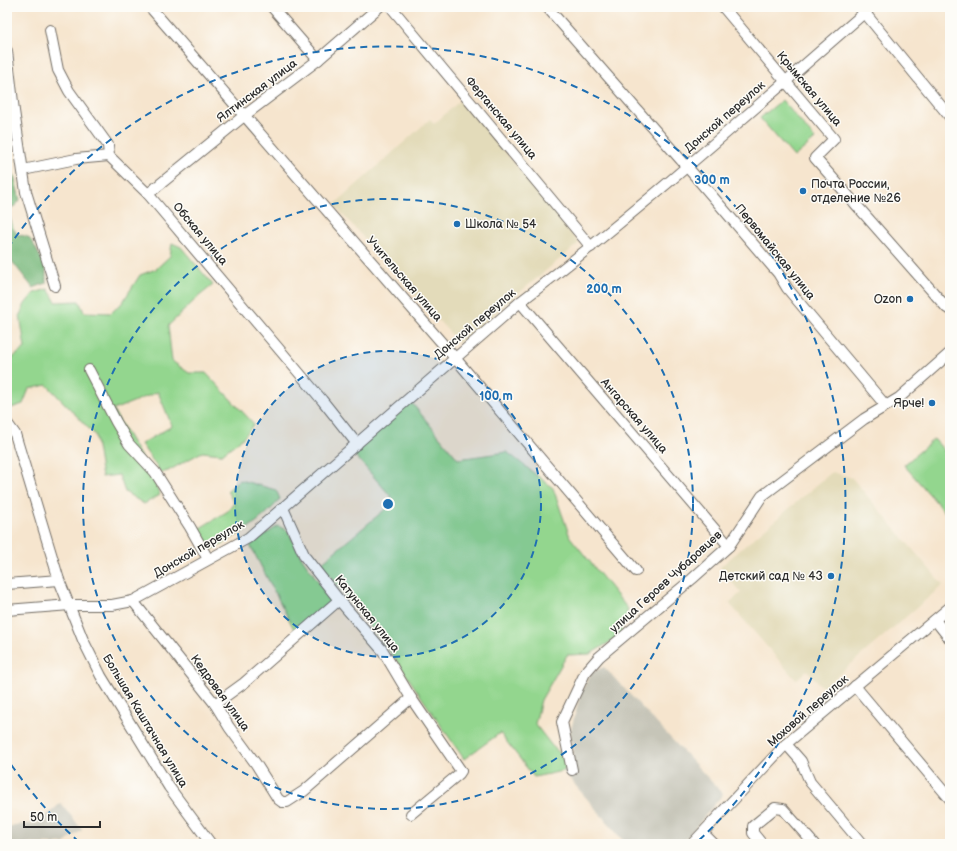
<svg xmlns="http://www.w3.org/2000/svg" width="957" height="851" viewBox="0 0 957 851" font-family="'Balsamiq Sans',sans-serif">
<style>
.built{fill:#e3dbba}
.industrial{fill:#c6c5b8}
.green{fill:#93d68e;stroke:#5f805c}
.forest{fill:#76b779;stroke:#507152}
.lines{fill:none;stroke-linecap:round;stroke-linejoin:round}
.street-casing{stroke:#726c64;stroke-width:12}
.street{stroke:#fff;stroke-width:10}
.ring{fill:none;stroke:#1f6fb2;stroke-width:2;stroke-dasharray:7 5}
.poi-dot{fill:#1f6fb2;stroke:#fdfcf7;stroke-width:1.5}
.labels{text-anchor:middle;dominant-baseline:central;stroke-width:3;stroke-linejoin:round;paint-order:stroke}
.street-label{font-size:12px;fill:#2b2b2b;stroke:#fdfcf7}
.poi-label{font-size:12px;fill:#2b2b2b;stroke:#fdfcf7;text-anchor:end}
.centre{fill:#1f6fb2;stroke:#fdfcf7;stroke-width:2}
.ring-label{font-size:12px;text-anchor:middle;font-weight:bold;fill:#1f6fb2;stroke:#fdfcf7;stroke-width:3;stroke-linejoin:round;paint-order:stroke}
</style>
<rect width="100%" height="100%" fill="#fdfcf7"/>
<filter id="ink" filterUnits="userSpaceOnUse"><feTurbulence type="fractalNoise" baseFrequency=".025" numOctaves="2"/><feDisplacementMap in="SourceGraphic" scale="8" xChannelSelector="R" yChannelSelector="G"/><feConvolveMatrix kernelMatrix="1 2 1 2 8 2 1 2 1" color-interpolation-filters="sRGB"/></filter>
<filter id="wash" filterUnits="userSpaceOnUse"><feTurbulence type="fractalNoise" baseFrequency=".012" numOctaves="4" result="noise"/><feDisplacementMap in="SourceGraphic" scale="16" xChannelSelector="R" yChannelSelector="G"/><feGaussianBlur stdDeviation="0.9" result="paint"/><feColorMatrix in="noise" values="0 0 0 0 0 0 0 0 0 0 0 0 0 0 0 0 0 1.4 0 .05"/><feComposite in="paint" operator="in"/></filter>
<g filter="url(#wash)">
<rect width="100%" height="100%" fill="#f6e5ce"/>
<!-- built -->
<g class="built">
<polygon points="462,99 579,243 459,343 334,205 430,119 434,124"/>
<polygon points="832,472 852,478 943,585 823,688 807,670 796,680 729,603 741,593 720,567"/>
</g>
<!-- industrial -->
<g class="industrial">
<polygon points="604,667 723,794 682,844 626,844 563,771 569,761 574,755 570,733 581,692 592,672"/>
<polygon points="61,803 82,830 63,844 7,844 7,829 14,825 38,823"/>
</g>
<!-- green -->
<g class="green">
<polygon points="782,100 815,139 794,157 760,118"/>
<polygon points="172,243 181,247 213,285 198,297 168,326 172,361 189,373 206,373 254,424 244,437 222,454 202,452 168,471 161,473 141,444 172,426 158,392 113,410 152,476 160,495 144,504 125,492 119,475 102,477 95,435 47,385 29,389 23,404 8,409 7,407 7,362 25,348 20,315 25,304 34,293 48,289 56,302 79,301 84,312 111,313 122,303 140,275 156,269 170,256"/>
<polygon points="411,402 458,459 507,452 553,488 570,537 628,609 620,636 590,654 567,655 541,700 535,724 552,746 569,761 563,771 534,777 500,733 464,759 389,650 320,564 395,501 352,452"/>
<polygon points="934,439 950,457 950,518 904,465"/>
<path d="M240 480 276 490 280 499C262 522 234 537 208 552L195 531 228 511 234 503 227 491Z"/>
<polygon points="278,526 288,531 302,558 332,601 295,631 250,545"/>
</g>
<!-- forest -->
<polygon class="forest" points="7,165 14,175 20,200 16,205 11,208 9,214 13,228 17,234 28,237 33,243 46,268 46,283 33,288 7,255"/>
</g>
<g filter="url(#ink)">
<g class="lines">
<defs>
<g id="street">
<polyline points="150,7 455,358 636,571"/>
<polyline points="272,7 318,60"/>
<polyline points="391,7 591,247"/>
<polyline points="547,7 695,176 778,273 787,288 886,406"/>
<polyline points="723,7 834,139 815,158 947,308 950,309"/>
<polyline points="860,7 950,117"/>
<polyline points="50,30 58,70 69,91 108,145 109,156 148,194 322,400 357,444"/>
<polyline points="7,51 14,111 26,192 55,286"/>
<polyline points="23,170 76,159 109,156"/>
<polyline points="148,194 245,115 318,60 379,7"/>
<polyline points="520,302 729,546"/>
<polyline points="89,370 116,422 129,444 155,472 190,527 208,559"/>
<polyline points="7,423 15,434 59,580 83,640 101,676 169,787 211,844"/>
<polyline points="283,508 305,557 339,600 383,651 411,698 461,771 459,774 411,814"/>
<polyline points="7,584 59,580"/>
<polyline points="133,601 215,704 229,727 256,764 278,799 282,802 287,802 304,791 411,698"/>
<path d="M7 610 70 605H112L133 601 248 538 520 302C642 209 756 107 871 7"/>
<polyline points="935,620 950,639"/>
<polyline points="855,686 950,799"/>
<polyline points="215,704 244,683 339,600"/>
<polyline points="786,744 801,761 810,782 862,844"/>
<polyline points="572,770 562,722 585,673 599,657 692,579 729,546 762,496 864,419 899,398 950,353"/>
<polyline points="707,837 714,844"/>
<polyline points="692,844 786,744 950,607"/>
<polyline points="762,844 753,833 753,826 775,808 783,809 814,844"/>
</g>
</defs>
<!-- street casing -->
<use href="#street" class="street-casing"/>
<!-- street -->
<use href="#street" class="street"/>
</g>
</g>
<!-- distance rings -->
<circle cx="388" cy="504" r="153" fill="#1f6fb2" fill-opacity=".12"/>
<g class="ring">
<circle cx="388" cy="504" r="153"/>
<circle cx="388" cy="504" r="305"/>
<path d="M79 842A458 458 0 0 1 8 760M8 248A458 458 0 1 1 697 842"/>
</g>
<!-- markers -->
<g class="poi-dot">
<circle cx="803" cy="191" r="4"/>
<circle cx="457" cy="224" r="4"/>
<circle cx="910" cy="299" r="4"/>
<circle cx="932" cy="403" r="4"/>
<circle cx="831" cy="576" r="4"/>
</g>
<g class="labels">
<!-- street labels -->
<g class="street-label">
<text transform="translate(809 89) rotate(50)">Крымская улица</text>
<text transform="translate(257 91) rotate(-37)">Ялтинская улица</text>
<text transform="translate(725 117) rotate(-41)">Донской переулок</text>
<text transform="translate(501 118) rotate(50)">Ферганская улица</text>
<text transform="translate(200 234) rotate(50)">Обская улица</text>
<text transform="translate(775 252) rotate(51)">Первомайская улица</text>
<text transform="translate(404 279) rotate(49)">Учительская улица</text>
<text transform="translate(475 324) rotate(-40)">Донской переулок</text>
<text transform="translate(634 416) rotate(49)">Ангарская улица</text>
<text transform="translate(199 549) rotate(-30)">Донской переулок</text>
<text transform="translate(666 582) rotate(-42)">улица Героев Чубаровцев</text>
<text transform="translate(367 614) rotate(51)">Катунская улица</text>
<text transform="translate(220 693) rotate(54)">Кедровая улица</text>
<text transform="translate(808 711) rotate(-41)">Моховой переулок</text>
<text transform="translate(145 721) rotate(59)">Большая Каштачная улица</text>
</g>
<!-- poi labels -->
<g class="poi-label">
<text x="811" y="184" text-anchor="start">Почта России,<tspan x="811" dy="14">отделение №26</tspan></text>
<text x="465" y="224" text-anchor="start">Школа № 54</text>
<text x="902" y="299">Ozon</text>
<text x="924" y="403">Ярче!</text>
<text x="823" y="576">Детский сад № 43</text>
</g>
</g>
<circle cx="388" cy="504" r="6" class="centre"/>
<g class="ring-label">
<text x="712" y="184">300 m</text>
<text x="604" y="293">200 m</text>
<text x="496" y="400">100 m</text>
</g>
<!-- margin -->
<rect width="957" height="851" fill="none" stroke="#fdfcf7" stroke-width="24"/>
<!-- scale -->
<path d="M24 821v6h76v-6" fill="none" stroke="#2b2b2b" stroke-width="2"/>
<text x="30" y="821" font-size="12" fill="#2b2b2b" stroke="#fdfcf7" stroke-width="3" paint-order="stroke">50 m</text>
</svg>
